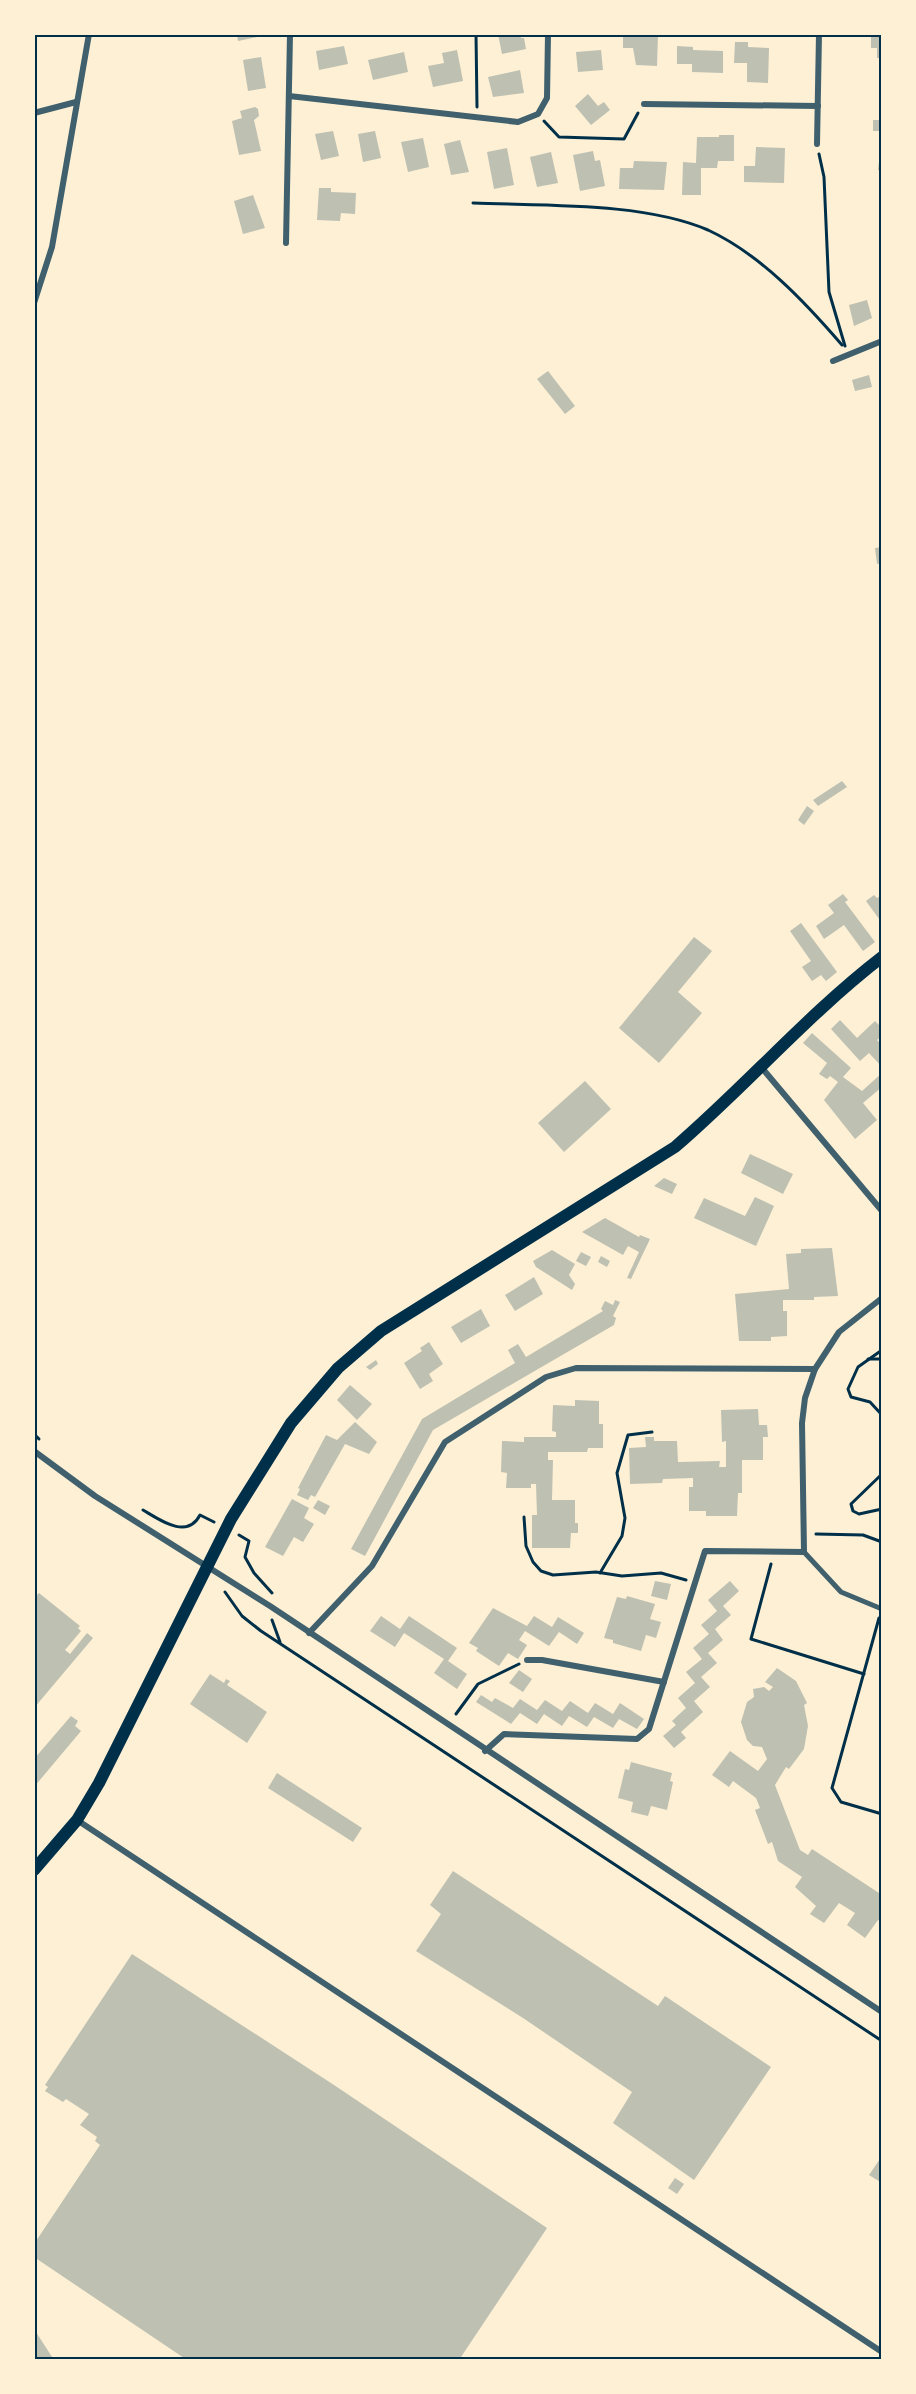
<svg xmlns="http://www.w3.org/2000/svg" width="916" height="2394" viewBox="0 0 916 2394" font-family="'Golos Text',sans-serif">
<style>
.building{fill:#bec0b2}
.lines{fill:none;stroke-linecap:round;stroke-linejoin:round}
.path{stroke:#003049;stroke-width:3}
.pedestrian{stroke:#3f606c;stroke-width:5}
.minor{stroke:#3f606c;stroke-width:6}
.secondary{stroke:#003049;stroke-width:12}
.neatline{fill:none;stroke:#003049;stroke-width:2}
</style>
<rect width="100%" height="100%" fill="#fdf0d5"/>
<!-- building -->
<g class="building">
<polygon points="237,34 262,34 262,36 238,41"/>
<polygon points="498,34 520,34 521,38 524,38 526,49 502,54"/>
<polygon points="623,34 658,35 657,66 636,65 633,48 623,48"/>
<polygon points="871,34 882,34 882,58 877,58 877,48 871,48"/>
<polygon points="735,42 748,42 748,47 769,48 768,83 747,82 747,63 734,63"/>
<polygon points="344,46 348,64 319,70 316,51"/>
<polygon points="677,46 693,47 693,50 723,51 723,73 692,72 692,64 677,64"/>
<polygon points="457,50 463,81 433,87 428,66 444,63 442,53"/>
<polygon points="601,50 603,70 578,72 576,52"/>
<polygon points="404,52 408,72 373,80 368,60"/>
<polygon points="261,57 266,88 248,91 243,60"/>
<polygon points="520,70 524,93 493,97 488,77"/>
<polygon points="588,94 598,106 604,102 610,110 591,125 575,106"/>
<polygon points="255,107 258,109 259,116 254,120 261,151 239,155 232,121 242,118 240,111"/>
<rect x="873" y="120" width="9" height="11"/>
<polygon points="333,131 339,156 321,160 315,134"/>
<polygon points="375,131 381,158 363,162 358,134"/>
<polygon points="719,135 734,135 734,161 718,161 717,168 701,168 701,195 682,195 683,162 696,163 697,137 719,137"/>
<polygon points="423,138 429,167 408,172 401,142"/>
<polygon points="460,140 469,172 451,175 444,144"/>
<polygon points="756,147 785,148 784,183 744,182 744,166 755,166"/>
<polygon points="507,148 514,185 494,189 487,152"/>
<polygon points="593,151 595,161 600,160 605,186 580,191 573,155"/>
<polygon points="551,152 558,183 537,187 530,157"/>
<polygon points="880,154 882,154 882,171 878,170"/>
<polygon points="634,161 667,162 664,190 619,189 620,168 633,168"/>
<polygon points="319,188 331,188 331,192 356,193 355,214 341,213 340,221 317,220"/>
<polygon points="253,195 265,228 243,234 234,201"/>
<polygon points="867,300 872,318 854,326 849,305"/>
<polygon points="548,371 575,406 565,414 537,379"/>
<polygon points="869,375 872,387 855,391 852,380"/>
<polygon points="882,547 882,563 877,564 875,548"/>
<polygon points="842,781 847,787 818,806 813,800"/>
<polygon points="807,806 814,811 804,825 798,820"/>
<polygon points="843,894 848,900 845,902 875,942 863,951 844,925 824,939 816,926 834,913 828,905"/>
<polygon points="874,895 877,898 882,895 882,923 866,901"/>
<polygon points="801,923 837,972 826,981 821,975 812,981 802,967 811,961 790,931"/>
<polygon points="694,937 712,951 678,992 702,1013 659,1063 619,1028"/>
<polygon points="840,1020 857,1038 875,1021 882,1028 882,1036 877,1040 879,1042 882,1040 882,1067 869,1053 860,1061 831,1029"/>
<polygon points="812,1033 851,1068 843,1077 862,1091 882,1073 882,1087 863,1103 877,1120 855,1139 824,1100 838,1082 830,1076 827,1079 819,1074 827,1063 803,1043"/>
<polygon points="585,1081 611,1109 564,1152 538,1123"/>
<polygon points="750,1154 793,1174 783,1194 741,1173"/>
<polygon points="664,1178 677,1184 672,1194 654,1186"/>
<polygon points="755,1197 774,1206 756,1246 694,1218 704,1198 745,1216"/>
<polygon points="605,1218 639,1237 640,1235 650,1239 631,1279 627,1278 639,1252 628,1246 623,1255 582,1232"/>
<polygon points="832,1248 838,1296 814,1297 814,1300 783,1300 783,1311 787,1311 787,1336 771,1337 771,1341 739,1341 735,1294 789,1289 786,1254 801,1253 801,1249"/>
<polygon points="552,1250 575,1264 569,1275 575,1284 572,1290 536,1267 533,1261"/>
<polygon points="581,1252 591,1257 586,1266 576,1261"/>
<polygon points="601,1256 610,1261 607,1267 598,1262"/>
<polygon points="534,1277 543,1294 515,1311 505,1295"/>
<polygon points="615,1300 620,1302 613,1316 616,1318 614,1325 433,1430 365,1556 351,1549 422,1419 515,1363 508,1350 518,1344 526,1357 603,1311 601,1309 605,1301 613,1305"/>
<polygon points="481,1309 490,1326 461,1343 451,1327"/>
<polygon points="429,1342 443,1364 429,1374 433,1381 420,1389 404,1363 422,1351 420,1348"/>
<polygon points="376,1360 378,1364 370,1370 366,1367"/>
<polygon points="350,1385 372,1404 357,1420 337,1400"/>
<polygon points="575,1400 599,1401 599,1424 603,1424 603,1448 588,1448 587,1452 548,1452 548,1460 553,1460 552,1500 575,1500 575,1523 578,1523 578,1533 571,1533 570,1548 532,1548 532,1515 537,1515 536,1484 531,1484 531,1488 506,1488 507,1473 501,1472 502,1441 524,1442 524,1437 556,1437 556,1432 552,1431 553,1405 575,1406"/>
<polygon points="758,1409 759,1425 767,1425 768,1437 763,1437 763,1460 742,1460 742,1493 738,1493 737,1516 706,1516 706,1511 689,1511 689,1487 693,1487 693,1478 663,1479 662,1483 630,1484 629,1448 646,1447 645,1437 654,1437 654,1441 677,1441 678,1462 720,1461 719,1467 726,1467 726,1441 722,1442 721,1410"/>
<polygon points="355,1422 377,1442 369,1454 345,1444 315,1497 311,1495 308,1500 297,1495 300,1489 298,1488 326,1435 337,1440"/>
<polygon points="292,1499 309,1508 304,1518 314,1524 303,1542 294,1537 283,1556 265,1547"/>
<polygon points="318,1500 330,1506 325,1515 313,1508"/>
<polygon points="655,1581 671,1584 667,1600 651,1596"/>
<polygon points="730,1581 739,1591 723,1606 731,1615 715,1629 723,1640 708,1653 717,1663 701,1677 710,1687 694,1701 703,1712 681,1732 686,1738 674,1748 663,1736 676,1725 672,1721 686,1708 678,1698 695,1683 686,1672 702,1659 693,1648 709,1634 701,1625 717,1611 708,1600"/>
<polygon points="39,1593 80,1626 78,1628 81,1631 65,1650 70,1654 87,1633 93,1638 34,1708 34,1598"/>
<polygon points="627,1596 655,1604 650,1619 661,1622 656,1638 646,1635 641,1651 613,1643 613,1640 604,1638 617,1597 626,1599"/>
<polygon points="493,1608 527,1626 534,1616 552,1627 558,1617 584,1633 577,1644 559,1632 549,1646 525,1631 519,1640 527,1645 518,1659 508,1653 499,1666 476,1651 478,1648 469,1643"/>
<polygon points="381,1616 400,1629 409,1616 457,1648 448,1661 467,1674 457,1689 434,1673 444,1659 404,1633 395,1647 370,1631"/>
<polygon points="777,1668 796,1681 807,1703 804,1705 808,1726 804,1749 789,1769 786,1767 775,1785 800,1850 808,1855 812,1849 882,1895 882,1923 878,1920 865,1938 847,1925 855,1913 839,1903 824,1923 810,1914 816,1906 795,1887 802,1877 778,1861 772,1842 768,1844 755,1810 760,1808 756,1798 733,1781 729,1787 712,1775 730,1751 758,1771 767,1759 762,1747 753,1746 747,1740 741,1722 747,1702 754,1697 753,1689 764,1687 769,1691 773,1687 765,1682"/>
<polygon points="519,1670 532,1679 523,1692 509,1683"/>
<polygon points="210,1674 224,1683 226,1679 230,1681 227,1685 267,1712 247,1743 190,1704"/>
<polygon points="481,1695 492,1702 495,1698 513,1708 520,1699 537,1710 545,1700 562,1711 570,1701 588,1713 595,1703 613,1714 620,1703 644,1719 637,1729 619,1719 613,1728 594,1717 587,1727 569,1716 562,1726 544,1714 537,1724 520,1713 511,1724 476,1702"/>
<polygon points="71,1716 78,1721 75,1726 81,1731 34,1787 34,1759"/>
<polygon points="631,1762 672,1773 670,1781 673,1782 667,1810 651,1806 648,1816 631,1812 633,1802 618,1798 625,1769 629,1770"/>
<polygon points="277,1773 362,1828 353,1842 268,1788"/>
<polygon points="453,1871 658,2006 665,1996 771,2067 694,2180 613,2123 632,2092 523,2018 416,1951 441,1914 430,1905"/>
<polygon points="132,1954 334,2085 547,2228 459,2360 187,2360 34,2257 34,2244 100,2145 95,2141 97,2137 80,2125 89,2114 66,2099 63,2102 45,2091 48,2087 45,2085"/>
<polygon points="882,2156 882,2183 869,2175"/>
<polygon points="675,2178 684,2184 677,2194 668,2188"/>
<polygon points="34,2329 54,2360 34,2360"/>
</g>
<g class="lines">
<!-- path -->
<g class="path">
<polyline points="476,34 477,107"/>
<polyline points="544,121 559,137 624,139 638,113"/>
<polyline points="819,154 824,177 829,292 845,346"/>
<path d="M473 203C544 206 643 202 708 230 760 254 805 302 842 345"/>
<polyline points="882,1350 858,1367 848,1389 851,1397 870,1402 882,1415"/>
<polyline points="868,1359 882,1359"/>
<polyline points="34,1434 39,1439"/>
<polyline points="882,1474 851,1504 853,1511 859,1514 882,1509"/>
<path d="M143 1510C160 1520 187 1540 200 1515L214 1522"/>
<polyline points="524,1517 526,1546 533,1562 541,1571 553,1575 596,1572 622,1576 661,1573 686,1580"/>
<polyline points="816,1534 863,1535 882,1542"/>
<polyline points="239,1535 249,1541 245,1557 254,1573 272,1593"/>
<polyline points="771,1564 751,1639 864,1674"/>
<polyline points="600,1573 622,1536 625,1518 617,1473 628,1435 652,1432"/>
<polyline points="225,1592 242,1616 261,1631 882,2041"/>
<polyline points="879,1618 832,1788 841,1802 882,1814"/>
<polyline points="272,1620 280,1642"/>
<polyline points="456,1714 478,1684 519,1664"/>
</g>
<!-- pedestrian -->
<polyline class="pedestrian" points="804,1552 841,1592 882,1609"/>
<!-- minor -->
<g class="minor">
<polyline points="289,96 518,122 538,114 547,98 548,34"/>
<polyline points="644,104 818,106"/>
<polyline points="34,113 76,102"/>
<polyline points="817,144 819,34"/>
<polyline points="286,243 290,34"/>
<polyline points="34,303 52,247 89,34"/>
<polyline points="833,361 882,341"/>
<polyline points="762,1068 882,1211"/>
<polyline points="34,1451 95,1496 270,1606 882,2012"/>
<polyline points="309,1633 372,1566 445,1442 546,1377 576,1368 815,1369"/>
<polyline points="527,1660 542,1660 664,1682"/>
<polyline points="485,1751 504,1734 637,1739 649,1729 705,1551 804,1552 802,1423 805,1398 815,1369 839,1332 882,1298"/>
<polyline points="77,1820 882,2352"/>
</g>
<!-- secondary -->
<path class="secondary" d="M34 1870 77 1820 99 1783 231 1519 291 1423 338 1368 381 1331 675 1147C746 1086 808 1014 882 957"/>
</g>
<!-- border -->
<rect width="916" height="2394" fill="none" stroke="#fdf0d5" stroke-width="72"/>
<rect x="36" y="36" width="844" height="2322" class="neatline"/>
</svg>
